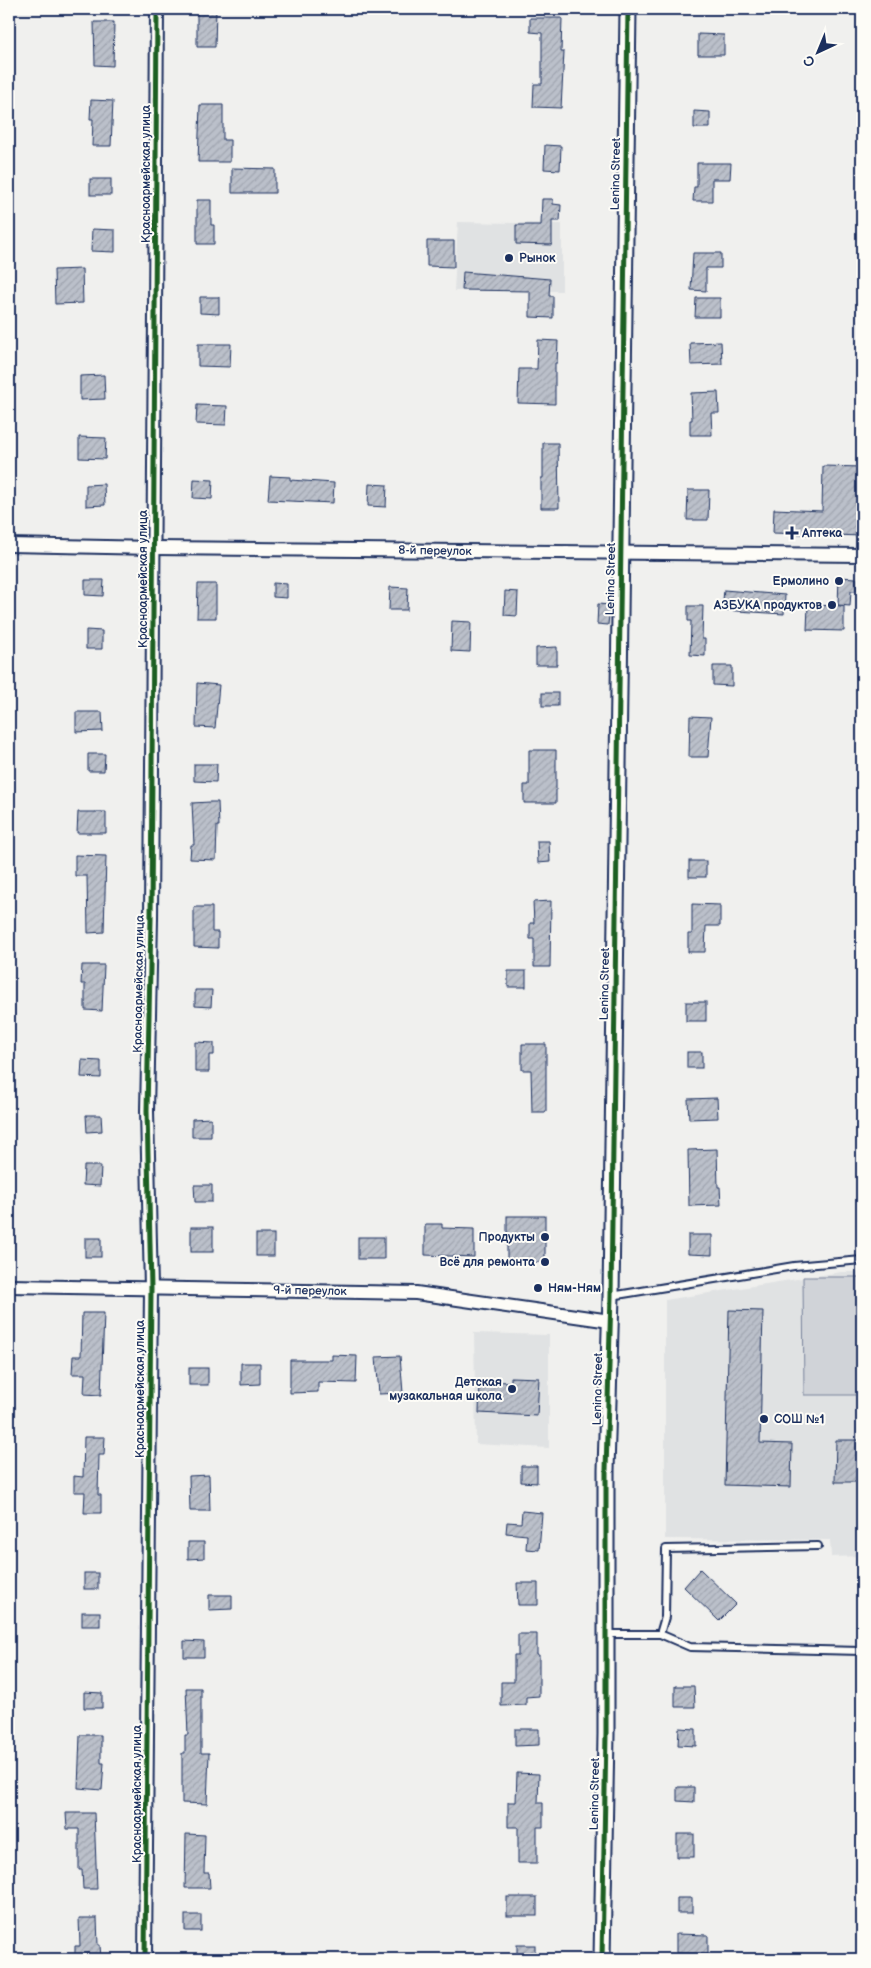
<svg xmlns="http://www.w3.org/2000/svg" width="871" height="1968" viewBox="0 0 871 1968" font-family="'Balsamiq Sans',sans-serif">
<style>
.built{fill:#e0e2e3}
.green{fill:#d0d3d8;stroke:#76819b}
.building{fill:url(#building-hatch);stroke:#1b2f5e}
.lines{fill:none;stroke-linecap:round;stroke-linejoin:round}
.service-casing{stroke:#1b2f5e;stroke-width:10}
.minor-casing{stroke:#1b2f5e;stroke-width:16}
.tertiary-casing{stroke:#1b2f5e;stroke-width:19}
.service{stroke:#fdfcf7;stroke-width:6}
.minor{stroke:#fdfcf7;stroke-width:12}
.tertiary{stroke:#fdfcf7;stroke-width:15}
.cycleway-casing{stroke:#fdfcf7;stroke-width:8}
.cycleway{stroke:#1b5e20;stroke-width:5}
.poi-dot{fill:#1b2f5e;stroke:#fdfcf7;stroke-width:2}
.labels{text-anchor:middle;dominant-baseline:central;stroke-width:4;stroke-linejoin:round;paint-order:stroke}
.street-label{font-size:12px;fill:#1b2f5e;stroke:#fdfcf7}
.poi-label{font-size:12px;font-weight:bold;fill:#1b2f5e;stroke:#fdfcf7;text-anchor:end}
</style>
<defs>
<pattern id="building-hatch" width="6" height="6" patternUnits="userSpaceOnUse" patternTransform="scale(1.25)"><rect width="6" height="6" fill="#bbc0ca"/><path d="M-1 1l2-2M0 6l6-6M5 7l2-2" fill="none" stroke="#a0a5b0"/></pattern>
</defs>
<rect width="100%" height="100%" fill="#f0f0ee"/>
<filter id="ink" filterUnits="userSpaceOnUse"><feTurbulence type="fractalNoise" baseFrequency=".02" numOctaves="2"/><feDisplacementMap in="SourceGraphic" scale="10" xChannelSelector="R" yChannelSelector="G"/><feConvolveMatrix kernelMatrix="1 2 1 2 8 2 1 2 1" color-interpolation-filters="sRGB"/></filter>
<g filter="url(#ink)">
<!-- built -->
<g class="built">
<polygon points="458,222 562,224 562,291 454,291"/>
<polygon points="841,1272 862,1272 862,1556 831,1557 830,1540 665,1539 665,1300"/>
<polygon points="474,1333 549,1335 549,1448 476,1444"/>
</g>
<!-- green -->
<polygon class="green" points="803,1277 862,1277 862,1395 804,1395"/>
<!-- building -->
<g class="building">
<polygon points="197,9 216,9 215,47 197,47"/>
<polygon points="530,18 562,18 561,52 564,52 561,108 533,107 534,84 542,84 542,33 530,32"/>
<polygon points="94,22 114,22 113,66 95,65"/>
<polygon points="698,34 724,35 724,55 698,55"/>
<polygon points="91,100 113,101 111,146 92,146 93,119 90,119"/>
<polygon points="200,105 223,105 223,140 230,140 230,162 198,162"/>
<polygon points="694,111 710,112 710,128 694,128"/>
<polygon points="545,145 561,146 560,170 544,169"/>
<polygon points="697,163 731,163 730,179 712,179 712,201 693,201 694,187 697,187"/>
<polygon points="232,168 275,169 275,193 232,193"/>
<rect x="90" y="179" width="21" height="16"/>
<polygon points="542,199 553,199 553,204 561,205 560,221 552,221 552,245 516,244 516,225 541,225"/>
<polygon points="197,200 211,200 211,225 214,225 214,244 197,244"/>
<polygon points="92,229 115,230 115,252 91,251"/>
<polygon points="427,241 454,241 454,267 427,266"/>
<polygon points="693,253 721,253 721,268 706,268 706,291 691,290"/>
<polygon points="82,269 83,303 55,304 54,270"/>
<polygon points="463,272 550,279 549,296 553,296 553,318 530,317 530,291 462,290"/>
<polygon points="200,297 219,297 219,314 200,313"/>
<polygon points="696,298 720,298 720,317 695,317"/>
<polygon points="538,340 558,341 557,363 555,363 555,404 518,403 519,369 537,369"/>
<polygon points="721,342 722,364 691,365 690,343"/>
<polygon points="198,344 231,344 230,367 198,366"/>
<polygon points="104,375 105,399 80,400 80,376"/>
<polygon points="718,392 719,413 711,413 712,435 690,435 690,420 692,420 691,393"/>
<polygon points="197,405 227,406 226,425 196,424"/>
<polygon points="79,437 106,438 105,459 79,458"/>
<polygon points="543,443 558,443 559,508 541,508 541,478 543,478"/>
<polygon points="823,466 862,467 862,536 773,533 774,509 822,511"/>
<polygon points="270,476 290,477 290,480 334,483 333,503 268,500"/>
<polygon points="194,479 213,480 212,499 193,498"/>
<polygon points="104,484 105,505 86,506 86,485"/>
<polygon points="369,484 387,485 386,507 368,506"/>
<polygon points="688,490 709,490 708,520 687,520"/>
<polygon points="839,577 856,578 856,591 851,591 850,606 838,605"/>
<polygon points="85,580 104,580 103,596 85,595"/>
<polygon points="273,583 287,584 287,598 273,597"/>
<polygon points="198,584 216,584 216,618 197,618"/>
<polygon points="390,587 408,588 407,610 389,610"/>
<polygon points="724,590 785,595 784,614 722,610"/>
<polygon points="505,591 518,592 517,616 504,615"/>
<polygon points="598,604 610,605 608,625 597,624"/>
<polygon points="808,605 844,606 844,631 807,630"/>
<polygon points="688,606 703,606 702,639 705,639 705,656 690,655 691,621 688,621"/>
<polygon points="452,621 471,622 470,652 451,651"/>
<polygon points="86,630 102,631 102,649 86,649"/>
<polygon points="557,647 557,665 536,665 536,648"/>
<polygon points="713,666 732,666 732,686 713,685"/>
<polygon points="197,683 219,685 215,728 196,727"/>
<rect x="542" y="693" width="16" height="13"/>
<polygon points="76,712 102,712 103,731 76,732"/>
<polygon points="690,716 711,717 708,757 689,757"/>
<polygon points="529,750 556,750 556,803 524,803 524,785 529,785"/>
<polygon points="88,754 105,754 104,771 88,771"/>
<polygon points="194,764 217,764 216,782 194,781"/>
<polygon points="210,802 218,802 219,826 217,826 216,860 190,859 191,845 194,845 192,803"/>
<polygon points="78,812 106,812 106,833 77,833"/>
<polygon points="537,841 549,841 550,862 538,863"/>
<polygon points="75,855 106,856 104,932 88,933 87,876 75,876"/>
<rect x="689" y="861" width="17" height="16"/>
<polygon points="551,901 550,967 534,967 534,939 530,939 530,923 534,923 533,902"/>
<polygon points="692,904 720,905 720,926 706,926 705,952 688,952 688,934 692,934"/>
<polygon points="194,907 212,907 212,932 218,932 218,948 194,947"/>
<polygon points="82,965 104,965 102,1011 85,1010 85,984 81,984"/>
<rect x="508" y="971" width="18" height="16"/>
<polygon points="195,990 212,990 211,1007 195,1006"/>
<rect x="686" y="1002" width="20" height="19"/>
<polygon points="195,1042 214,1043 214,1055 209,1055 209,1072 195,1072"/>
<polygon points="522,1044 546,1044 546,1112 532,1112 531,1070 522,1070"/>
<rect x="687" y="1052" width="15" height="16"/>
<polygon points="82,1060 101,1061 101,1078 81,1077"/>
<polygon points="717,1098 718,1118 689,1119 688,1099"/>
<polygon points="86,1115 101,1115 102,1131 87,1132"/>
<polygon points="211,1118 211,1137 192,1137 192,1119"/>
<polygon points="717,1149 718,1187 720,1187 721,1205 689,1206 688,1150"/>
<polygon points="84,1166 101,1166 100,1186 83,1185"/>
<polygon points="194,1185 212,1185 212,1202 195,1202"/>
<rect x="507" y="1216" width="38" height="46"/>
<polygon points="425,1224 442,1224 442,1228 474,1229 474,1257 425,1255"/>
<rect x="191" y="1227" width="22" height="25"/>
<rect x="256" y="1234" width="18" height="22"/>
<polygon points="688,1235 712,1235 712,1255 688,1254"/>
<rect x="358" y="1237" width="26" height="22"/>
<rect x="85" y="1238" width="16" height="19"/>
<polygon points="729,1310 763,1311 760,1443 792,1444 791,1487 725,1485"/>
<polygon points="82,1313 104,1313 101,1395 84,1394 85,1374 72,1374 73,1356 81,1356"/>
<polygon points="332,1355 357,1356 356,1383 318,1382 318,1392 290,1393 290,1360 332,1360"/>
<polygon points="400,1356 403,1393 379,1394 376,1357"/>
<polygon points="241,1363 260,1363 260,1384 241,1385"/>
<rect x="189" y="1368" width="19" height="17"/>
<polygon points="511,1377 539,1378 537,1416 479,1413 480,1381 511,1382"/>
<polygon points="84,1437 105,1437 104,1455 99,1455 98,1495 101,1495 101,1513 84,1513 85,1492 74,1492 74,1476 83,1477"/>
<polygon points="836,1440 862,1440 862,1482 835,1482"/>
<polygon points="521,1466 537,1466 537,1483 521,1482"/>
<polygon points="209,1475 210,1511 190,1511 189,1476"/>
<polygon points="522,1511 542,1513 539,1550 526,1549 527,1535 506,1533 507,1522 521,1523"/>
<polygon points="188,1542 204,1542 204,1558 188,1559"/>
<polygon points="700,1569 736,1604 719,1621 684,1587"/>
<rect x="84" y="1573" width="14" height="16"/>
<polygon points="517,1583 538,1583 538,1605 518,1605"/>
<polygon points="209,1595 232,1595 232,1609 209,1610"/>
<rect x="82" y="1612" width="18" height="14"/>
<polygon points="518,1634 537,1634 537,1655 539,1655 539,1696 526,1697 526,1705 501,1706 501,1682 514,1682 514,1655 518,1655"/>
<polygon points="184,1641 204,1642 204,1657 184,1657"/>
<polygon points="675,1686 694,1686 695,1707 675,1707"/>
<polygon points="186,1688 201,1688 201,1753 209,1753 207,1804 182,1803 182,1753 185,1753 185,1735 188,1735"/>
<polygon points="84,1692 102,1693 102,1708 84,1708"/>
<polygon points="679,1728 696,1729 696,1746 678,1745"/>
<polygon points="515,1729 539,1729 539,1745 515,1746"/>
<polygon points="80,1735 101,1735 101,1763 104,1763 102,1790 78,1788"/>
<polygon points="517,1773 539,1774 538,1803 543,1803 543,1827 537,1827 537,1863 518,1863 518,1827 508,1827 508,1802 516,1802"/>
<polygon points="677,1787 694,1787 694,1802 677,1801"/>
<polygon points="66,1813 94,1813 97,1889 83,1889 82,1870 79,1870 79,1829 67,1829"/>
<polygon points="186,1834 205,1835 204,1873 209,1873 210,1888 185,1888"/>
<rect x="677" y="1834" width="17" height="23"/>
<rect x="507" y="1897" width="30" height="19"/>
<rect x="677" y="1898" width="15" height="15"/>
<rect x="185" y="1915" width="16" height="16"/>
<polygon points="79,1918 97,1918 98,1945 100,1945 101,1959 75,1959 75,1946 80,1946"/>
<polygon points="676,1934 708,1935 708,1954 676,1953"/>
<rect x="517" y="1945" width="18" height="14"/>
</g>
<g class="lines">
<defs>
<g id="service">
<polyline points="611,1296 794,1266 862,1260"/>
<polyline points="607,1634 660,1634 690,1647 861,1651"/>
<polyline points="660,1634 665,1617 666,1549 818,1546"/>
</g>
<g id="minor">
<polyline points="9,545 154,548 862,555"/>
<polyline points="9,1286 416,1293 610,1321"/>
<polyline points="145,1959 151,1288 147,1111 151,919 157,9"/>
</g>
<polyline id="tertiary" points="602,1959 606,1734 606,1470 611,1296 628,9"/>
</defs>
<!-- service casing -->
<use href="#service" class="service-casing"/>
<!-- minor casing -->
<use href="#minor" class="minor-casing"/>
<!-- tertiary casing -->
<use href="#tertiary" class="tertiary-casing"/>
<!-- service -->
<use href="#service" class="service"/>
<!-- minor -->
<use href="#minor" class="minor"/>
<!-- tertiary -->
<use href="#tertiary" class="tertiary"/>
<defs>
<g id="cycleway">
<polyline points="145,1959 151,1288 147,1111 151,919 157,9"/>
<polyline points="602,1959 606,1734 606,1470 611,1296 628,9"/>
</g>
</defs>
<!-- cycleway casing -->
<use href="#cycleway" class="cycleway-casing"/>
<!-- cycleway -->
<use href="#cycleway" class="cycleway"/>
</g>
</g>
<!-- markers -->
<g class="poi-dot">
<circle cx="509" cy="258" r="5"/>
<path d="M789.5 525.5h5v5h5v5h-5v5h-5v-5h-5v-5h5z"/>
<circle cx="839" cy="581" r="5"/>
<circle cx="832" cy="605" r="5"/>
<circle cx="545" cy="1237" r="5"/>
<circle cx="545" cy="1262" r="5"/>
<circle cx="538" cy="1288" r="5"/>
<circle cx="512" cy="1389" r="5"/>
<circle cx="764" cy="1419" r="5"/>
</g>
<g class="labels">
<!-- street labels -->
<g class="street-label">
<text transform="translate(146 174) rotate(-90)">Красноармейская улица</text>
<text transform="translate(616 174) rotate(-89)">Lenina Street</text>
<text transform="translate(435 551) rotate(1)">8-й переулок</text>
<text transform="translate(143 579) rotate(-90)">Красноармейская улица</text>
<text transform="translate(611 579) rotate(-89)">Lenina Street</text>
<text transform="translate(139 984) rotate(-89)">Красноармейская улица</text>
<text transform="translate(605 984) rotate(-89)">Lenina Street</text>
<text transform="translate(310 1291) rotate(1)">9-й переулок</text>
<text transform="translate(140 1389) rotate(-90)">Красноармейская улица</text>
<text transform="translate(598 1389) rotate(-89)">Lenina Street</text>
<text transform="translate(137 1794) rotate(-90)">Красноармейская улица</text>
<text transform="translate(595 1794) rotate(-89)">Lenina Street</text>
</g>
<!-- poi labels -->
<g class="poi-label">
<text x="519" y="258" text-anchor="start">Рынок</text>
<text x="802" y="533" text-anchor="start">Аптека</text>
<text x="829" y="581">Ермолино</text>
<text x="822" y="605">АЗБУКА продуктов</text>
<text x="535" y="1237">Продукты</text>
<text x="535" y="1262">Всё для ремонта</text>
<text x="548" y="1288" text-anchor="start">Ням-Ням</text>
<text x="502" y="1382">Детская<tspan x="502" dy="14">музакальная школа</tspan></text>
<text x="774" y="1419" text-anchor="start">СОШ №1</text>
</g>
</g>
<!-- margin -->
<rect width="871" height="1968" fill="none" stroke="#fdfcf7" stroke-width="30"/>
<rect x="15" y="15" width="841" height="1938" fill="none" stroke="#1b2f5e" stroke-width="2" filter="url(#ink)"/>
<!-- north arrow -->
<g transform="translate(818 52) rotate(224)" stroke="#fdfcf7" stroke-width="4" paint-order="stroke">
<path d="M0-4L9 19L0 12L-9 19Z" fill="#1b2f5e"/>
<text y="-8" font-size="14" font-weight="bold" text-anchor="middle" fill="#1b2f5e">С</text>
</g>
</svg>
